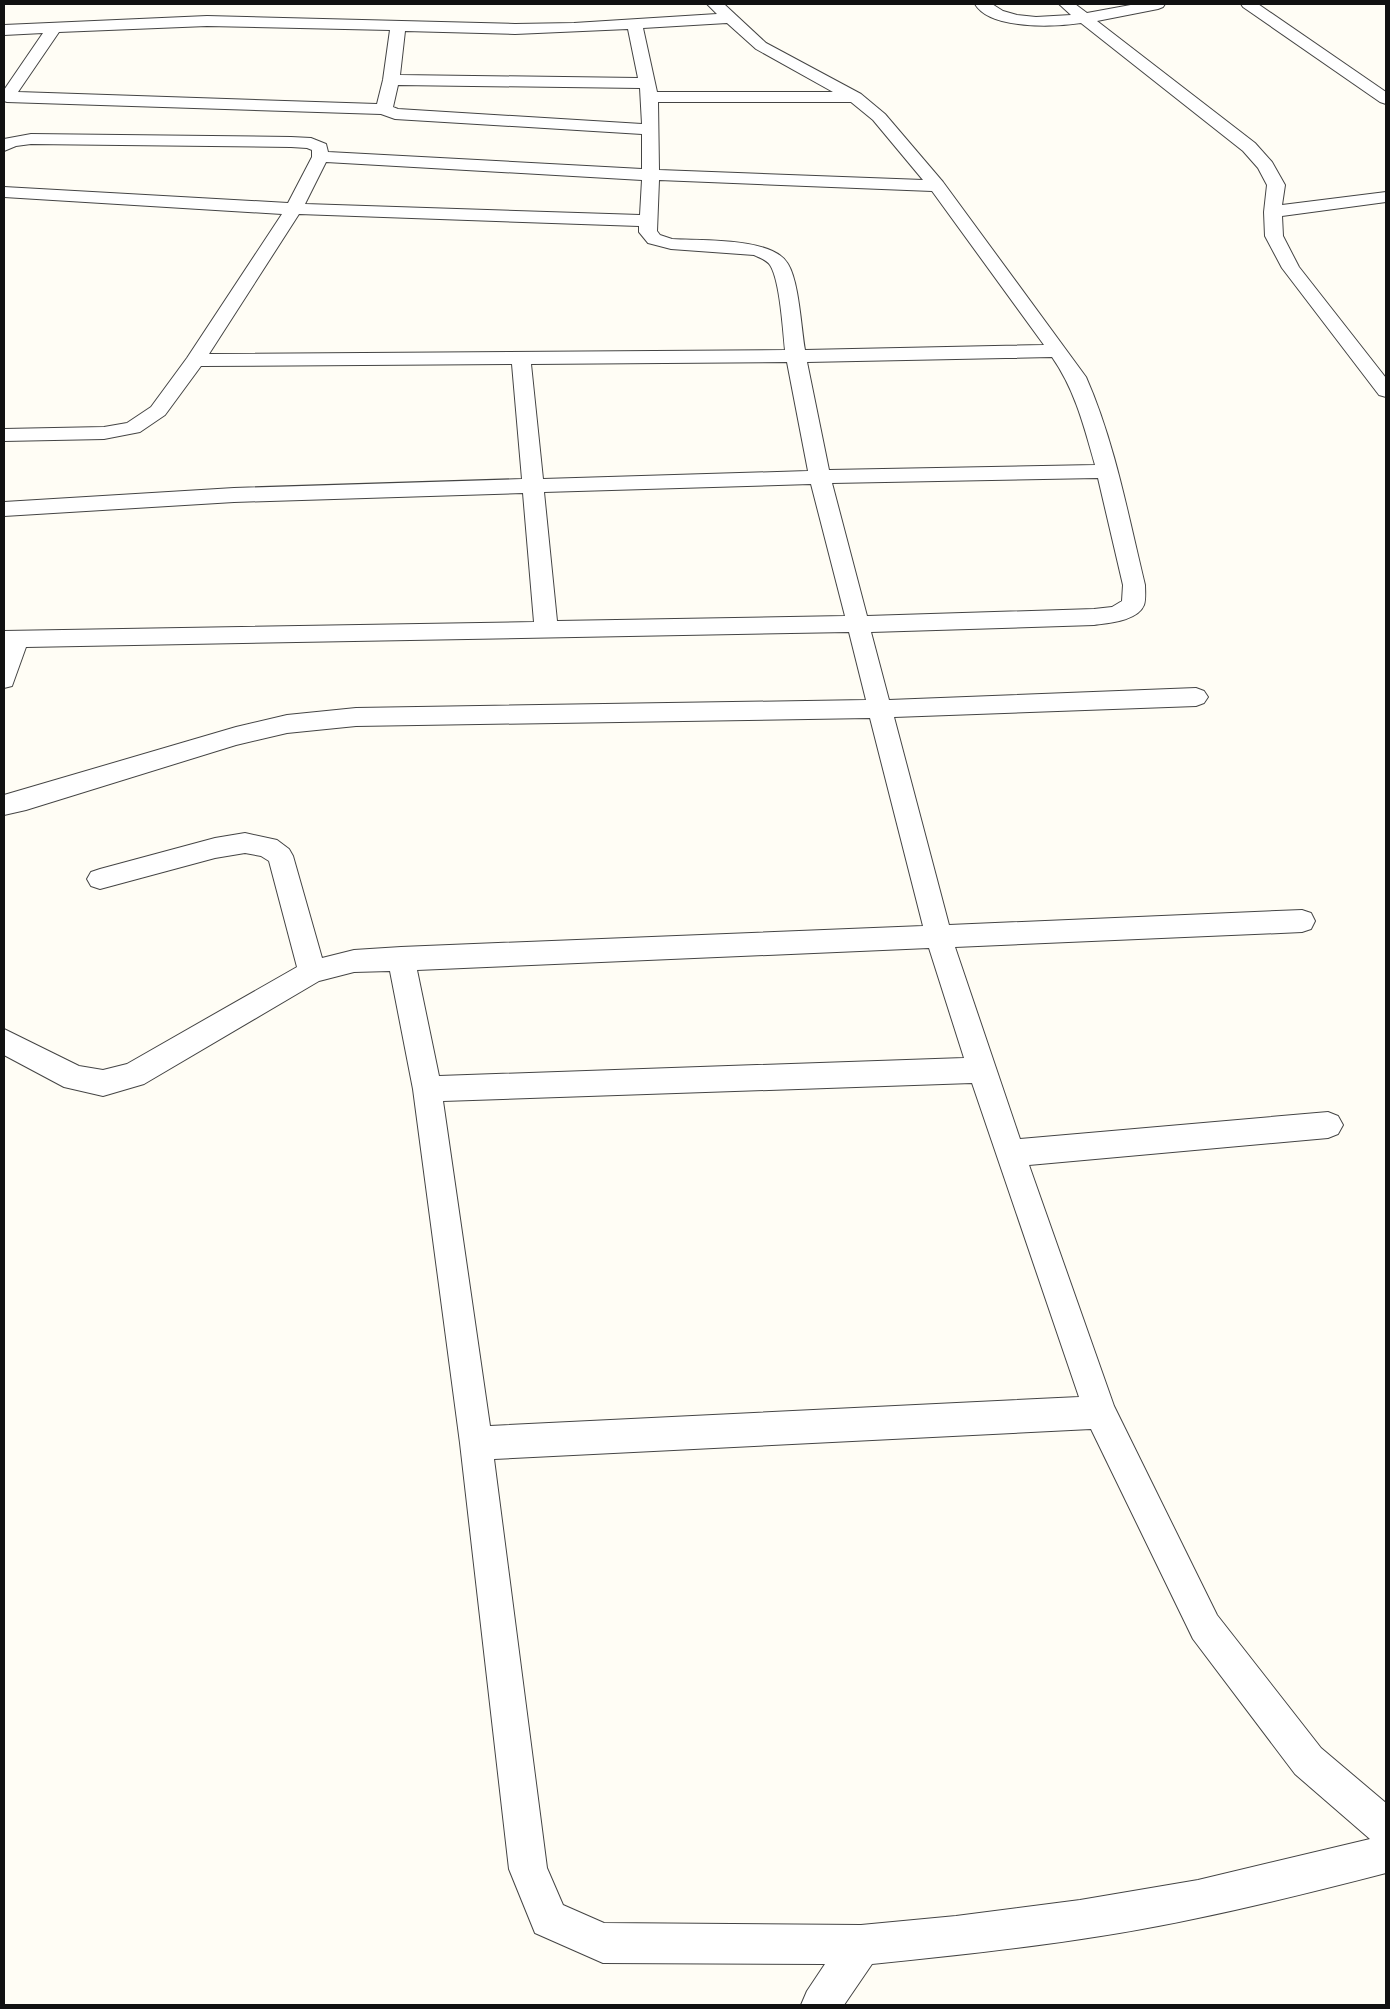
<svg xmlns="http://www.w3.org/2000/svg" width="1390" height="2009" viewBox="0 0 1390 2009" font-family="'IBM Plex Serif',serif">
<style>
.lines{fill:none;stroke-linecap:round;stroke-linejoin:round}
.lane-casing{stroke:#444;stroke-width:2}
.street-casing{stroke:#444;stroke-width:2}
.lane{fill:#fff;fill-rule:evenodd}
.street{fill:#fff;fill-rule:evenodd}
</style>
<rect width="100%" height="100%" fill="#fffdf5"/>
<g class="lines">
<defs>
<g id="lane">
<path d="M975 4H992L1003 11 1017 15 1036 17 1071 15 1059 4H1075L1087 13 1136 4H1165L1163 7 1158 9 1097 21 1255 143 1272 162 1285 185 1282 205 1386 192V202L1282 216 1283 236 1299 267 1386 378V397L1379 395 1282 268 1265 236 1264 212 1267 185 1258 168 1243 151 1081 23C1055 27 990 30 975 4Z"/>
<polygon points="1241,4 1258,4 1386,92 1386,104 1380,102 1243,7"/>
</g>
<path id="street" d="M707 4H724L766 43 861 94 885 114 943 182 1086 377C1115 443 1128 515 1145 585 1145 591 1146 599 1144 605 1138 621 1108 623 1094 625L871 632 889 700 1196 688 1204 691 1208 697 1204 703 1196 706 894 717 949 925 1302 910 1311 913 1315 921 1311 929 1302 932 955 947 1020 1139 1328 1112 1338 1116 1343 1125 1338 1134 1328 1138 1029 1165 1114 1406 1217 1615 1321 1748 1386 1803V1873C1324 1889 1261 1905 1198 1918 1091 1941 981 1953 872 1964L844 2005H801L807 1991 825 1964 603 1963 535 1933 509 1869 460 1443 413 1089 390 971 354 972 319 981 144 1084 103 1096 64 1087 4 1055V1029L79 1066 103 1070 127 1064 297 967 269 861 261 856 245 853 215 858 100 889 91 886 87 879 91 872 100 869 215 838 245 833 277 840 289 849 293 856 322 958 354 950 401 947 923 926 870 718 356 726 287 733 236 745 26 810 4 815V795L236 727 287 715 356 708 866 700 849 632 26 647 12 686 4 688V631L534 622 523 493 234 502 4 516V502L234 488 522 479 512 364 201 366 165 415 140 432 104 439 4 441V429L104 427 127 423 151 407 187 358 282 214 4 197V187L288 203 312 157V150L307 148 291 147 31 144 16 146 4 151V139L31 134 291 137 311 138 326 144 328 152 642 169V134L395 119 381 114 7 102 4 101V90L43 33 4 35V25L207 16 515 24 574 23 717 14ZM727 23 756 49 833 92H657L643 28ZM207 26 390 30 383 80 377 104 18 92 59 32ZM628 29 638 78 400 75 405 31 515 34ZM398 85 640 88 642 124 398 109 393 107ZM658 102H851L873 120 923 180 659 170ZM326 162 642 180 640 215 305 204ZM659 180 932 191 1044 345 805 350C801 327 799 282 788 264 773 237 701 241 672 239L660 235 657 231ZM299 214 639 226V232L648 243 671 249 754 255C760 258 767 260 770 265 780 280 783 331 785 350L209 354ZM1052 357C1075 390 1084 426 1095 465L829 470 807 362ZM787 362 808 471 543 479 531 364ZM1098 478 1123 585 1122 601 1112 607 1094 609 867 616 832 483ZM811 484 845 616 557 621 544 492ZM929 948 964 1058 439 1076 417 970ZM972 1083 1079 1397 490 1426 443 1101ZM1091 1429 1193 1639 1295 1774 1370 1839 1198 1880 1080 1900 956 1916 861 1925 604 1923 563 1905 547 1868 494 1459Z"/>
</defs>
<!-- lane casing -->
<use href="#lane" class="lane-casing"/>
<!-- street casing -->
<use href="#street" class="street-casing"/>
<!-- lane -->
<use href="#lane" class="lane"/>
<!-- street -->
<use href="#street" class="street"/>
</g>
<!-- border -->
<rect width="1390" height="2009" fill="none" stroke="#111111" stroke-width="10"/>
</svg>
